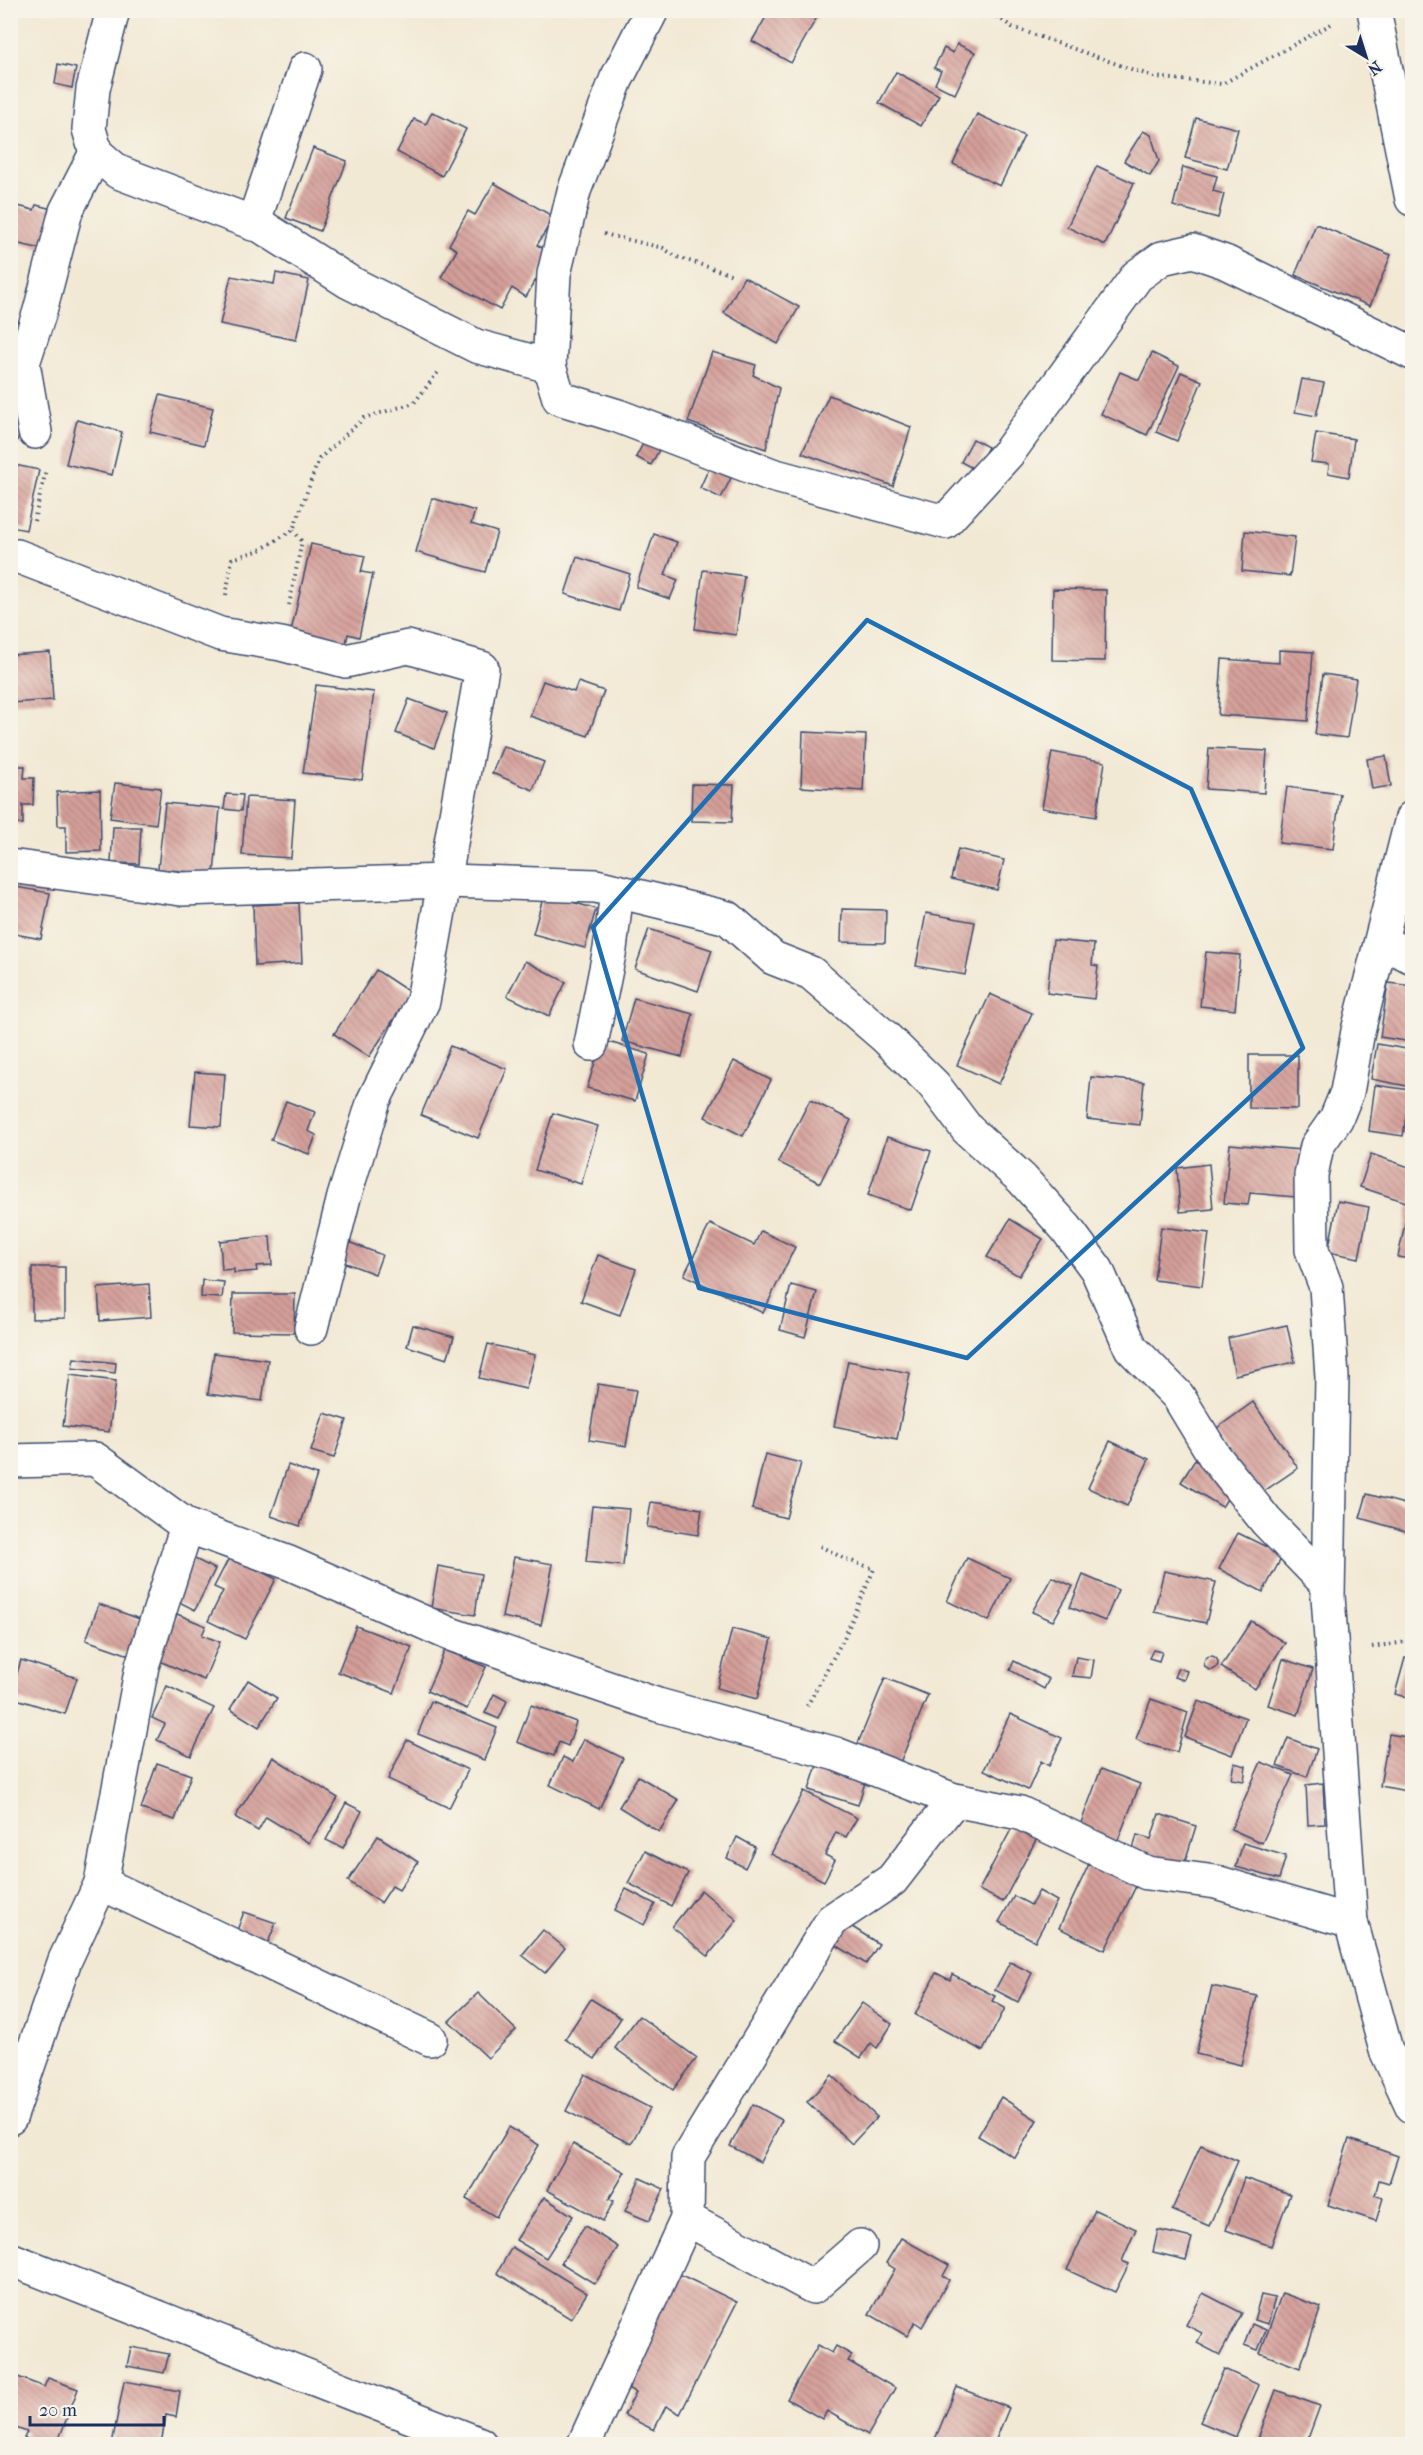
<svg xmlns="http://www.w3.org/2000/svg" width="1423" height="2455" viewBox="0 0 1423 2455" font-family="'IM FELL French Canon',serif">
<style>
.building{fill:url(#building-back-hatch)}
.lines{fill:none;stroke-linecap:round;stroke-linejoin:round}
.street-casing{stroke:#3b4b70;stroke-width:36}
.secondary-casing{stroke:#3b4b70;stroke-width:36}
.path{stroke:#3b4b70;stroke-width:4;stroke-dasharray:1.5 4.5;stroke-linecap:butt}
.street{stroke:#fff;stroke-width:33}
.secondary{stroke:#fff;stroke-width:33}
.marked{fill:none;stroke:#1f6fb2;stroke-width:4.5;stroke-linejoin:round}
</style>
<defs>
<pattern id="building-back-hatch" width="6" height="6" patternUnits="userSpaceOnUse" patternTransform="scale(1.5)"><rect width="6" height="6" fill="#d59f99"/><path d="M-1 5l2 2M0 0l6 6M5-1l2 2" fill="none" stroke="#ac8280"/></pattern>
</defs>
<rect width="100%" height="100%" fill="#f7f3e8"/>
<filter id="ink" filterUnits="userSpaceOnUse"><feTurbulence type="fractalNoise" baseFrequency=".0167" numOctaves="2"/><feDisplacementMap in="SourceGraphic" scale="12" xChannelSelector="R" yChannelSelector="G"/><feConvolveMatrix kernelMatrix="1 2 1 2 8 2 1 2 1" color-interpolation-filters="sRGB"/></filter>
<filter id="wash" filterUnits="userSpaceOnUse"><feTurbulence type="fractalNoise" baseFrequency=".008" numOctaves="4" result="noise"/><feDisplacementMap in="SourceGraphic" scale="24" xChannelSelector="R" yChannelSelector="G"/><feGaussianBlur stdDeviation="1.35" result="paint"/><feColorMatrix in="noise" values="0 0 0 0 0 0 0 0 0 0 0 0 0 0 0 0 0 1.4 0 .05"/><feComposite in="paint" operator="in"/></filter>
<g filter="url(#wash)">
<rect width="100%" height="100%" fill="#f2e9d4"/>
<g id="blocks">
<!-- building -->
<g class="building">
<polygon points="770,10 821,10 791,63 752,41"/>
<polygon points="957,44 975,52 955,94 935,84 941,71 934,68 944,48 953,53"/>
<polygon points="58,64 76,68 72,88 55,84"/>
<polygon points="896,72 939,95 921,126 879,103"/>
<polygon points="432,112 466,129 442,176 397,152 414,119 426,124"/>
<polygon points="977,114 1024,136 1000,186 953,164"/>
<polygon points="1196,118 1238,129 1227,169 1185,158"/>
<polygon points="1143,131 1151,135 1159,161 1150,176 1124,161"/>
<polygon points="313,148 347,161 320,231 286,218"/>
<polygon points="1097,166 1134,183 1105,245 1067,227"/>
<polygon points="1183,167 1217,176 1213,191 1224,194 1218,218 1173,206"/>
<polygon points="494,183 554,217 537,245 551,253 526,297 512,288 500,310 441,277 457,250 449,245 468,211 475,215"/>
<polygon points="10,204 34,210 36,205 60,211 51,251 10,242"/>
<polygon points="1316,224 1391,255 1370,306 1295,275"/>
<polygon points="276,273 309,280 296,340 220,324 231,276 274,284"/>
<polygon points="744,277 799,307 778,344 724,313"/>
<polygon points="10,319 20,322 10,349"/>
<polygon points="712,352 756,365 753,375 779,388 766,449 688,422"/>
<polygon points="1152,353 1179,366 1147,435 1101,414 1120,372 1139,380"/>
<polygon points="1181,372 1202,381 1177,441 1156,432"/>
<polygon points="1302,379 1324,383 1316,416 1295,412"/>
<polygon points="10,394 17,395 12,414 24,417 16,445 10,444"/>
<polygon points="160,395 213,408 204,445 150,432"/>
<polygon points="829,395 911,427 893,486 802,453"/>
<polygon points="77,420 122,432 112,475 66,464"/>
<polygon points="1316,433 1354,439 1349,477 1328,473 1329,464 1311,462"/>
<polygon points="646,438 661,446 651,465 636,457"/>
<polygon points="973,439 988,447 976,470 961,462"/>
<polygon points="10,464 39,470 26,530 10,527"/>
<polygon points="709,468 731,478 721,498 700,488"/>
<polygon points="432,498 475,511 471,524 497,532 485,572 416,552"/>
<polygon points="1245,531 1295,537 1290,576 1242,571"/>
<polygon points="654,534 677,542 665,575 678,580 670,599 636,587"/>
<polygon points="311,544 365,556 361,572 373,574 359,637 348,634 344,652 289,640"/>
<polygon points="577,557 630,574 619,611 565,594"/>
<polygon points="703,570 744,576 736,635 695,629"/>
<polygon points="1053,589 1106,590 1105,661 1052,660"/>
<polygon points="1279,650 1313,652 1308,721 1218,715 1222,659 1279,663"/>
<polygon points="50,652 53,700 10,703 10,655"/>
<polygon points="1323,674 1356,679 1347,738 1315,734"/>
<polygon points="543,681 574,692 578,682 604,691 588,736 530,716"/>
<polygon points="316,685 374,692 362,780 303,773"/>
<polygon points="409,699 447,713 434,748 396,733"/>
<polygon points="803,732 866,735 863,791 801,787"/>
<polygon points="503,746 544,762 533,790 492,773"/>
<polygon points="1209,748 1267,751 1264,793 1206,789"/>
<polygon points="1052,752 1105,762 1096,817 1042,808"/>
<polygon points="1386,756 1391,786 1372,789 1367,759"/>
<polygon points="10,766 25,766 24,778 34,778 33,805 23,805 23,824 10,824"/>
<polygon points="115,783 161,788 156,824 110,818"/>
<polygon points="692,784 734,785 732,822 691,821"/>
<polygon points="1287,787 1340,794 1333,849 1279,843"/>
<polygon points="100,790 101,851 66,852 66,826 58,826 57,792"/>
<polygon points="226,794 243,795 241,811 224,809"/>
<polygon points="246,797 295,800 291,858 242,855"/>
<polygon points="165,803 220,808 214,874 158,869"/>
<polygon points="113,827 141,827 139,864 111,863"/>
<polygon points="958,849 1004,860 997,890 951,879"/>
<polygon points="10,886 50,893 41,939 10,933"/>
<polygon points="544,894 596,909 585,948 533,934"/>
<polygon points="299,903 302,963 255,966 253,905"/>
<polygon points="842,909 886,910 885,943 841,942"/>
<polygon points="926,913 975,922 965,975 916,966"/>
<polygon points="649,929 712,950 698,991 635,969"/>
<polygon points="1053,940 1094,944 1092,965 1098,966 1094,999 1047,993"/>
<polygon points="1206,952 1240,955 1235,1010 1200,1006"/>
<polygon points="525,961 566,982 549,1016 507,996"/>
<polygon points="376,970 411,993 369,1057 334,1034"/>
<polygon points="1388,983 1412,986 1412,1042 1380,1037"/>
<polygon points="990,994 1032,1013 999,1084 957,1065"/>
<polygon points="634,998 693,1014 682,1057 622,1041"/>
<polygon points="602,1040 649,1054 635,1101 587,1088"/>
<polygon points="1377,1044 1412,1050 1412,1087 1371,1079"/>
<polygon points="450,1046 507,1069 478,1138 421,1115"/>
<polygon points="1249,1055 1298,1055 1298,1109 1249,1108"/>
<polygon points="734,1061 771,1080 743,1136 705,1117"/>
<polygon points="195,1072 225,1074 221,1127 190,1125"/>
<polygon points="1091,1077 1144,1082 1140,1125 1087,1119"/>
<polygon points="1375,1085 1410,1090 1403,1136 1369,1131"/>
<polygon points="810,1100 851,1120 820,1183 778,1162"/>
<polygon points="286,1101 315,1112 308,1131 316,1135 309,1154 271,1140"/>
<polygon points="553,1113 598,1126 581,1184 535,1170"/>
<polygon points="887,1137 931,1151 911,1210 868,1195"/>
<polygon points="1230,1144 1301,1150 1296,1197 1250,1193 1248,1205 1224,1203"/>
<polygon points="1371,1154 1412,1168 1412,1204 1360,1187"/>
<polygon points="1209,1164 1213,1209 1180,1212 1177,1168"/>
<polygon points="1338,1201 1369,1207 1359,1258 1328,1252"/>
<polygon points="1409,1204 1412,1205 1412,1259 1398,1257"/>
<polygon points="1010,1219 1043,1239 1019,1276 987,1257"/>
<polygon points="710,1224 754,1245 761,1231 795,1247 763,1313 684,1275"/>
<polygon points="1161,1227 1209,1233 1202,1286 1154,1280"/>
<polygon points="270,1236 272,1265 256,1266 257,1271 234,1273 234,1269 222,1270 220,1241"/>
<polygon points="346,1241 382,1255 375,1274 338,1260"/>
<polygon points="598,1255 636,1269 620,1315 581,1301"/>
<polygon points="32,1267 65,1267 65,1318 32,1319"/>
<polygon points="202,1280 224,1282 222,1298 201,1297"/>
<polygon points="149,1284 151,1317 100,1321 98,1288"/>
<polygon points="791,1285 817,1292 805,1337 780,1330"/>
<polygon points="233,1294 295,1294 294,1333 232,1332"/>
<polygon points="413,1325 454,1337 447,1359 407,1346"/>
<polygon points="1287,1325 1295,1362 1235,1375 1228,1338"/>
<polygon points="488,1344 535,1355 526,1389 479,1378"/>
<polygon points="214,1353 268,1360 262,1401 208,1394"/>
<polygon points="74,1358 116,1363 115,1373 72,1368"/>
<polygon points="848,1361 910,1373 897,1439 834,1426"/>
<polygon points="70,1375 116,1381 109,1432 63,1426"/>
<polygon points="598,1384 636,1390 626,1446 589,1440"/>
<polygon points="1253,1402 1298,1468 1257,1496 1213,1431"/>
<polygon points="324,1413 347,1420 334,1458 311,1451"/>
<polygon points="1110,1441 1149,1459 1127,1506 1088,1488"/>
<polygon points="765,1454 801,1463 786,1518 752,1509"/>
<polygon points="1195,1460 1223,1477 1232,1491 1222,1507 1181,1482"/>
<polygon points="288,1465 317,1475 300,1526 271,1516"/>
<polygon points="1367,1494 1412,1506 1412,1533 1360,1518"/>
<polygon points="651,1502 702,1509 698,1535 647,1527"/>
<polygon points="592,1506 629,1509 623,1566 586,1562"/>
<polygon points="1238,1533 1283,1555 1263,1592 1219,1569"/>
<polygon points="230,1556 276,1579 245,1639 208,1621 223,1591 214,1587"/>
<polygon points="514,1557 553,1564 541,1625 502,1617"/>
<polygon points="193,1558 215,1569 195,1610 173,1599"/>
<polygon points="967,1558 1010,1578 989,1621 947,1601"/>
<polygon points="438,1566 481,1574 475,1615 431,1608"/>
<polygon points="1164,1571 1216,1582 1206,1623 1154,1612"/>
<polygon points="1083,1575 1118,1590 1105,1621 1070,1607"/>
<polygon points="1052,1577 1073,1586 1053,1621 1032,1612"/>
<polygon points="99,1604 145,1621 132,1656 86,1640"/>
<polygon points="177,1614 206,1626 202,1635 220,1642 204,1680 157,1660"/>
<polygon points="1251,1621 1285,1643 1255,1689 1221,1667"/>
<polygon points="356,1626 412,1647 394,1693 338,1672"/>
<polygon points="732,1629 772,1639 757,1699 717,1688"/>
<polygon points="445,1650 486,1667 467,1709 427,1691"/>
<polygon points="1153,1650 1162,1652 1159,1661 1149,1658"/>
<circle cx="1211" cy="1663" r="7"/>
<polygon points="1076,1657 1094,1660 1091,1678 1072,1676"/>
<polygon points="1405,1658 1412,1660 1412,1699 1395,1694"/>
<polygon points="1283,1659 1313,1669 1298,1715 1268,1705"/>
<polygon points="21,1660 77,1678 65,1714 10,1697"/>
<polygon points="1014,1661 1049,1679 1044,1689 1010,1670"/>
<polygon points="1178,1668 1187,1671 1184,1680 1174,1677"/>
<polygon points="885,1678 928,1695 899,1765 856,1748"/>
<polygon points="248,1680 277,1698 259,1727 230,1709"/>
<polygon points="167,1686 214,1708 191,1756 157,1740 165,1724 152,1718"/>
<polygon points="494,1694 507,1701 499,1719 485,1713"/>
<polygon points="1151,1699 1188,1712 1177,1752 1145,1744 1136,1739"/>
<polygon points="431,1701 497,1728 484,1760 418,1734"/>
<polygon points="1198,1701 1246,1718 1232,1755 1185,1737"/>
<polygon points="531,1705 576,1722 568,1746 559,1742 554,1756 517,1742"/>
<polygon points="1010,1714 1062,1738 1049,1766 1041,1761 1028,1790 984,1770"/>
<polygon points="1389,1734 1412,1738 1412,1792 1380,1786"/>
<polygon points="1288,1738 1317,1749 1307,1777 1277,1766"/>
<polygon points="584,1739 623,1758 599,1809 550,1785 563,1757 573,1762"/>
<polygon points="407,1740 468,1770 449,1808 388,1779"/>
<polygon points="273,1757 338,1798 309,1843 266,1817 258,1831 235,1817"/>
<polygon points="818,1762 867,1776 858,1805 809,1790"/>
<polygon points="1261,1762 1293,1775 1262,1843 1231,1829"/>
<polygon points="157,1763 191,1775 175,1820 141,1809"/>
<polygon points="1234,1763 1246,1766 1244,1781 1231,1779"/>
<polygon points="1101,1769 1140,1784 1116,1845 1078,1831"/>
<polygon points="638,1776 679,1800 659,1832 619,1807"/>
<polygon points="1323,1783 1325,1824 1308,1825 1306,1785"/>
<polygon points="804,1791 857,1818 846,1837 836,1832 825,1855 835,1860 824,1881 771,1854"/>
<polygon points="346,1803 362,1811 343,1848 326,1840"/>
<polygon points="1159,1814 1196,1826 1183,1868 1132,1852 1137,1835 1151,1839"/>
<polygon points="1013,1826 1037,1838 1003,1902 979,1890"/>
<polygon points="378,1836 418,1862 399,1890 392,1886 381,1903 348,1881"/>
<polygon points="737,1837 755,1847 745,1868 727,1858"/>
<polygon points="1243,1843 1286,1856 1279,1879 1236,1867"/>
<polygon points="645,1851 688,1873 671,1906 628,1883"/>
<polygon points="1089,1864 1136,1886 1105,1950 1059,1928"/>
<polygon points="626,1889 655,1904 644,1925 615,1910"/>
<polygon points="701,1890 737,1920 708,1956 672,1927"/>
<polygon points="1039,1891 1057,1901 1035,1941 999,1922 1014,1896 1031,1905"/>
<polygon points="244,1912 276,1923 267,1945 236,1933"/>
<polygon points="846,1923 879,1944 866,1964 833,1943"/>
<polygon points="543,1930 565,1948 545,1973 522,1955"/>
<polygon points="1010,1962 1032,1973 1018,2002 995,1990"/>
<polygon points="936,1973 950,1980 952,1974 995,1996 992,2001 1005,2008 983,2051 915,2015"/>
<polygon points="1212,1986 1257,1996 1241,2065 1196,2054"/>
<polygon points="478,1993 516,2030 488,2058 449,2021"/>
<polygon points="591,1999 621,2018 595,2059 565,2039"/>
<polygon points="862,2003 892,2024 877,2048 871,2043 861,2058 835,2041"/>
<polygon points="639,2016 697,2058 673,2090 615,2048"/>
<polygon points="585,2074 650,2108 631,2144 566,2111"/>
<polygon points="832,2075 877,2117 852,2144 807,2102"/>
<polygon points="1001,2097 1037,2120 1015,2158 978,2136"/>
<polygon points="753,2104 782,2120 760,2162 730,2146"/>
<polygon points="509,2127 539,2145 496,2217 466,2199"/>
<polygon points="1349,2139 1398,2156 1389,2183 1379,2180 1375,2195 1383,2198 1376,2221 1328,2205"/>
<polygon points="573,2144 625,2172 609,2199 614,2201 603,2221 547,2190"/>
<polygon points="1201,2145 1238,2161 1209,2226 1172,2210"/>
<polygon points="640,2178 664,2189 649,2221 625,2211"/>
<polygon points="1244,2178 1290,2194 1271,2246 1226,2230"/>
<polygon points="544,2197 573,2216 546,2258 516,2240"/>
<polygon points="1095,2210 1136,2229 1122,2261 1129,2264 1115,2292 1067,2270"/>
<polygon points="585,2226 618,2247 595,2284 561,2263"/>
<polygon points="1158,2230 1192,2238 1186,2260 1153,2252"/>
<polygon points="901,2238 949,2265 943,2276 949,2280 922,2327 915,2322 907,2336 869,2314 895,2269 886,2263"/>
<polygon points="512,2247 587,2293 571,2319 497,2273"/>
<polygon points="675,2272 737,2302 680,2414 666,2406 654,2430 624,2415 636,2392 619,2383"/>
<polygon points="1203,2293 1242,2313 1220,2355 1197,2343 1202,2333 1186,2325"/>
<polygon points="1282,2293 1321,2307 1300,2368 1260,2353"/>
<polygon points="1261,2295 1275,2298 1268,2324 1254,2320"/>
<polygon points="1252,2324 1266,2330 1258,2350 1244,2345"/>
<polygon points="818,2345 832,2353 836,2346 852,2355 848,2361 895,2388 868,2435 827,2411 822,2419 787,2399"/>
<polygon points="131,2347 169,2354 164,2373 127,2366"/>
<polygon points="1412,2368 1412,2397 1405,2395"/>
<polygon points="1224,2369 1259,2385 1236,2437 1200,2422"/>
<polygon points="10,2374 44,2387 48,2378 78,2389 57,2444 40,2444 24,2438 27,2432 10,2426"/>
<polygon points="124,2381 180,2391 176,2417 166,2415 161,2444 112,2444"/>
<polygon points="957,2387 1009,2408 994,2444 933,2444"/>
<polygon points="1276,2390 1320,2406 1306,2444 1256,2444"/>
</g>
</g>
</g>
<g filter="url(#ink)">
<use href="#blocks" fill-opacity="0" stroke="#3b4b70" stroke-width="1.5"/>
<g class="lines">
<defs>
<g id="street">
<polyline points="113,10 93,89 89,129 96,153 118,172 261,226 349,282 476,346 549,366 559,398 618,416 772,475 945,522 1009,452 1137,276 1162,258 1193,251 1225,262 1412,353"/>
<polyline points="1374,10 1412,199"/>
<polyline points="253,224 305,69"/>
<polyline points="549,366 554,274 574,191 616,80 652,10"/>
<polyline points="35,432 23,363 40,311 66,211 96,153"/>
<polyline points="17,556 220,634 281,644 346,661 408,647 482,668 423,1001 374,1100 344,1197 311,1328"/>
<polyline points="1412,818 1358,1031 1347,1092 1336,1119 1317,1146 1311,1175 1312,1250 1326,1287 1332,1377 1328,1596 1351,1922 1386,2050 1412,2106"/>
<polyline points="10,866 181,889 447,881 596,886 728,918 773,958 811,973 885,1037 934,1085 967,1129 1022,1179 1066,1228 1097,1270 1131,1348 1178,1396 1215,1457 1266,1521 1327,1584"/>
<polyline points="1382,942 1412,957"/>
<polyline points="591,1044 610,949 617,891"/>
<polyline points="10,1461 95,1459 187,1526 142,1666 101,1883 65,1960 10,2118"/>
<polyline points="187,1526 289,1563 450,1634 658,1705 836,1754 954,1800 1020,1813 1147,1873 1216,1882 1351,1922"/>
<polyline points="101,1883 430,2039"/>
<polyline points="687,2219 813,2287 860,2246"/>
<polyline points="584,2444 687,2219 688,2157 832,1920 892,1880 954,1800"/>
</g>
<polyline id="secondary" points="10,2259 480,2444"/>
</defs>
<!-- street casing -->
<use href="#street" class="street-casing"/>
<!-- secondary casing -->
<use href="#secondary" class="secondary-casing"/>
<!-- path -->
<g class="path">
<polyline points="987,10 1012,27 1154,77 1222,84 1335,22"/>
<polyline points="604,234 663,248 677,257 733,275"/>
<polyline points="34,521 46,470"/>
<polyline points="226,595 232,559 260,550 293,530 319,459 364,418 414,403 439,371"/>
<polyline points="289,605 302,541 293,530"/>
<polyline points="1372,1647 1412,1641"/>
<polyline points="807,1706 845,1636 874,1569 843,1558 820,1546"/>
</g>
<!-- street -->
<use href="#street" class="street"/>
<!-- secondary -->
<use href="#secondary" class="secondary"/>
</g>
</g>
<!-- marked area -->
<path class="marked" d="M867 620 1191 789 1303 1048 967 1358 699 1288 593 927Z"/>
<!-- margin -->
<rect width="1423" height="2455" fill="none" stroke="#f7f3e8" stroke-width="36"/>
<!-- north arrow -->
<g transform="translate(1366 57) rotate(142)" stroke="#f7f3e8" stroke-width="4.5" paint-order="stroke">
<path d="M0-4.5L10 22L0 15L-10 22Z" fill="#1b2f5e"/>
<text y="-9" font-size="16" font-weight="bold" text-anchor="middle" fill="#1b2f5e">N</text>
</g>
<!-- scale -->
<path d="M30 2416v9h134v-9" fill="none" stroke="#1b2f5e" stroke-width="3"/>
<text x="39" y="2416" font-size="18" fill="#1b2f5e" stroke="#f7f3e8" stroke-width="4.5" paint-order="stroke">20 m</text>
</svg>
